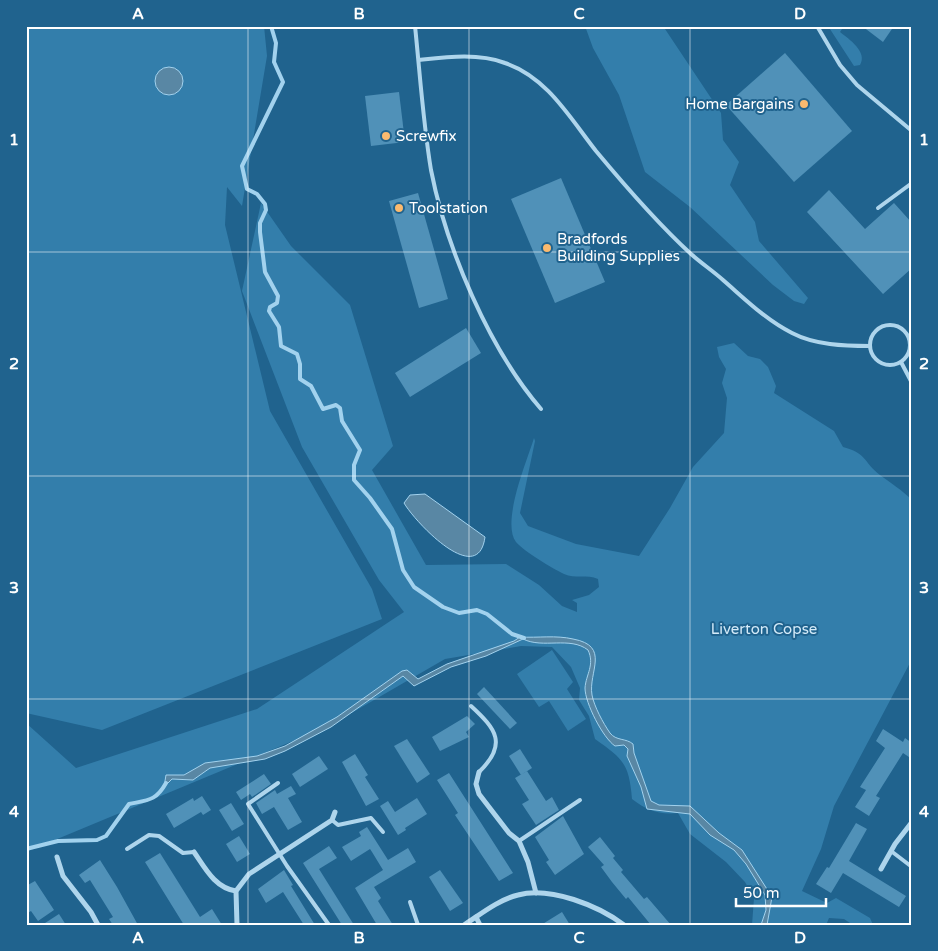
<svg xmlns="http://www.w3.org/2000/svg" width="938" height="951" viewBox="0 0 938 951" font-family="'Varela Round',sans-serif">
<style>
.green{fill:#337eab}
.water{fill:#5987a4;stroke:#a2d2ee}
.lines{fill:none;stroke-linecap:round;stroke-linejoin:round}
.stream{stroke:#a2d2ee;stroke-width:4}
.building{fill:#5091b8}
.lane{stroke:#aed5ec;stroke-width:4}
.street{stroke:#aed5ec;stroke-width:5}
.grid{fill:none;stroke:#fff;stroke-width:1;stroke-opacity:0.55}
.poi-dot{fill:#faba6f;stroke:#20638e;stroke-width:2}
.labels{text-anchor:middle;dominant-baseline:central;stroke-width:4;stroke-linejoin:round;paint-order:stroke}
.poi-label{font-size:15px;fill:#fff;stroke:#20638e;text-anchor:start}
.park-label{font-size:15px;fill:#d4ebf9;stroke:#20638e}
.neatline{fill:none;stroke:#fff;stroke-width:2}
.grid-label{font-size:16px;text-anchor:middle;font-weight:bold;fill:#fff}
</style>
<rect width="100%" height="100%" fill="#20638e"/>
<!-- green -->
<g class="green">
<polygon points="26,26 264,26 267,56 242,206 227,187 225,225 270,411 372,589 382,619 102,730 26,713"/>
<polygon points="585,26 663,26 721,113 723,140 739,162 730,185 755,222 759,241 808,298 804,304 794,301 773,285 690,207 645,172 619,95 593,48"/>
<path d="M828 26H844L840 32C849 39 868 52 860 65L854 66Z"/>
<path d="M261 203 291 246 350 305 393 446 372 470 426 565 506 564 539 585 562 606 577 612V603L572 600 589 595 599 587 598 579C587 574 575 579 564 574 552 568 525 552 516 542 501 522 527 461 534 438L535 441 520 513 528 526 576 544 639 556 670 508 693 467 724 433 727 398 722 383 726 369 719 357 717 347 734 343 748 356 760 359 768 367 776 386 774 393 834 431 843 447C867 453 864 463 880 475 892 484 902 490 912 500V659L834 806 821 849 802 891 827 903 836 898 870 918 873 925H853L844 919 829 918 826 925H752L754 898 745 882 726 862 690 834 678 813C659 815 646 810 632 799 629 763 623 759 595 739L589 716 579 700 580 688 571 667 552 647 521 646 445 659 329 726 26 852V723L76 768 257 709 404 612 379 580 302 447 242 291Z"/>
<polygon points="552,650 573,682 567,689 586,719 568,731 549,701 539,707 517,674"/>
</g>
<!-- water -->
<g class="water">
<circle cx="169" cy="81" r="14"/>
<path d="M425 494 485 537C478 589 415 522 404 503L410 495Z"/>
<path d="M520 637C538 638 556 635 573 639 611 646 588 672 592 695 594 706 603 723 610 733 616 741 626 738 633 744L634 753 651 801 659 805 690 806 719 833 742 850 772 897 767 925H761L766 910 765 895 746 864 734 850 710 835 690 814 647 809 641 787 627 756 628 749 624 745 615 746C603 738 585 703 585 688 586 674 595 665 588 650 570 636 543 649 523 639L486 656 451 667 414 686 403 676 331 727 285 751 265 759 210 768 193 780 172 779 164 787 166 775H184L205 763 257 756 285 746 337 717 402 671 407 670 418 679 447 664 514 641Z"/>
</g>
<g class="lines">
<!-- stream -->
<g class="stream">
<polyline points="271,26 276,43 274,62 283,82 242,166 247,189 257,194 265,204 266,210 260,223 260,232 265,272 278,296 277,303 270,307 269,311 279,327 281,346 297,354 300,364 300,379 311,386 323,409 336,405 340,408 342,421 360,450 354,465 354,480 370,498 392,529 403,570 414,587 443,607 459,613 477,610 487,614 512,634 524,638"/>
<path d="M26 849 58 841 97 840 106 836 129 804C148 800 156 801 166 783"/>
</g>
</g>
<!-- building -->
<g class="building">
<polygon points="862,26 894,26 883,42"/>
<polygon points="785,53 852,131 794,182 726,105"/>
<polygon points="399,92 405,142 371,146 365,96"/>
<polygon points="561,178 605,282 555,303 511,199"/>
<polygon points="829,190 865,229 894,203 912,223 912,268 883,294 807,212"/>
<polygon points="418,193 448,299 419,308 389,201"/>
<polygon points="466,328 481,353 410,397 395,373"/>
<polygon points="484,687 517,723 510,729 477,694"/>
<polygon points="467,716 475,724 466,732 469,737 440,751 432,737"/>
<polygon points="883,729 903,742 905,738 912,743 912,759 903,753 876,796 880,798 869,816 855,807 866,790 860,787 885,748 876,741"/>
<polygon points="407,739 430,774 417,783 394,746"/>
<polygon points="520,749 532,768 521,775 509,756"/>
<polygon points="355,754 368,775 365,777 379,799 366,806 342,762"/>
<polygon points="319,756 328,769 300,787 292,774"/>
<polygon points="527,771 546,801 552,797 559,810 536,825 522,804 529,800 515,778"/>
<polygon points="449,773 513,873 499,881 455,815 458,813 437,780"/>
<polygon points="264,774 271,784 252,797 250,794 241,800 236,792"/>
<polygon points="291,786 296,794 288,798 302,822 288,830 274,807 262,814 256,803 275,790 277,794"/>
<polygon points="202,796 211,810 203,815 201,812 174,828 166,814 193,798 194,801"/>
<polygon points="417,798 427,814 405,828 406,830 398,835 380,806 388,801 395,812"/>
<polygon points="231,803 244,824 232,831 219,810"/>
<polygon points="563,816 584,854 555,875 546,862 549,860 535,837"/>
<polygon points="856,823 867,829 849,861 906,896 899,907 843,873 831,893 816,884 827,867 829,868"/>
<polygon points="367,827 388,860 408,848 416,862 374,887 381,898 378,901 393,925 377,925 355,888 383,870 372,852 370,849 351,861 342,847 361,836 359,832"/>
<polygon points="239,836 250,854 237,862 226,844"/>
<polygon points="600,837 615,856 613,858 623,870 621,872 644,899 647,897 671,925 651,925 628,897 626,899 612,882 601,867 604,865 588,847"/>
<polygon points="329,846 337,858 319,869 354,925 342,925 303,863"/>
<polygon points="160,853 200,917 212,909 222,925 184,925 145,862"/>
<polygon points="100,860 117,887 138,925 113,925 109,919 113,917 90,880 85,883 79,875"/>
<polygon points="284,870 293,885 291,886 315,925 304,925 283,892 266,903 258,889"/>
<polygon points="440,870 463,903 450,911 429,877"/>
<polygon points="35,881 54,910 38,921 31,911 26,914 26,886"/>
<polygon points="562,912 570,925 541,925"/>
<polygon points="59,914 66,925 42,925"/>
</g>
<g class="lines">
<!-- lane -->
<g class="lane">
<path d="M415 26C420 74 423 122 431 170 446 247 489 349 541 409"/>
<polyline points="817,26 840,65 857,85 912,131"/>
<path d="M419 60C447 57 478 53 505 63 547 77 570 118 596 151 626 187 656 222 691 254 701 263 713 271 723 280 745 299 766 320 792 333 815 345 844 346 870 346"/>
<polyline points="878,208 912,183"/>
<circle cx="890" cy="345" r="20"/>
<polyline points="901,362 912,383"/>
<path d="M471 706C496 729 508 744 479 772"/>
<polyline points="278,783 248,804 287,866 329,925"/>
<polyline points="332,820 338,825 371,818 383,832"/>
<polyline points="519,841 580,800"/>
<polyline points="127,849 149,835 159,836 183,853 194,852"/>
<polyline points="891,851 912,867"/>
<polyline points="410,902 418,925"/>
</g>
<!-- street -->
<g class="street">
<polyline points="479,772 476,784 479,794 509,833 519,841 528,862 536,893"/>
<path d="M194 852C205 868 215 888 236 891"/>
<polyline points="57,857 63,876 91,912 98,925"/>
<polyline points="881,869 895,844 912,822"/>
<polyline points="476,917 480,925"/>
<polyline points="237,925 236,891 249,874 332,820 335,812"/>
<path d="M464 925C481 914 498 900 518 895 550 886 599 906 624 925"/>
</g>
</g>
<!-- grid -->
<path class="grid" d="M248 26V925M469 26V925M690 26V925M26 252H912M26 476H912M26 699H912"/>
<!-- markers -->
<g class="poi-dot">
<circle cx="804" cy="104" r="5"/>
<circle cx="386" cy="136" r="5"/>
<circle cx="399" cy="208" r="5"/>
<circle cx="547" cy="248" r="5"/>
</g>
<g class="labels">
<!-- poi labels -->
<g class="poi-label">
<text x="794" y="104" text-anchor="end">Home Bargains</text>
<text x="396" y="136">Screwfix</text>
<text x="409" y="208">Toolstation</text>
<text x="557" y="239">Bradfords<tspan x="557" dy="17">Building Supplies</tspan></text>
</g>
<!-- park labels -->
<g class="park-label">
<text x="764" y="629">Liverton Copse</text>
</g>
</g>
<!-- border -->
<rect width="938" height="951" fill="none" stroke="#20638e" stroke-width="55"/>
<!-- scale -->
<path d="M736 898v8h90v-8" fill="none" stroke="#ffffff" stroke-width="2.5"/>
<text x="743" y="898" font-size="15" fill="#ffffff" stroke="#20638e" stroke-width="4" paint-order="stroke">50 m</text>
<rect x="28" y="28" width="882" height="896" class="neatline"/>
<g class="grid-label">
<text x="138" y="19">A</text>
<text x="359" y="19">B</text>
<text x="579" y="19">C</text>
<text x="800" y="19">D</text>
<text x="14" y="145">1</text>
<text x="924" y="145">1</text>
<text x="14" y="369">2</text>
<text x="924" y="369">2</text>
<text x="14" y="593">3</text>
<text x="924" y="593">3</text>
<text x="14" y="817">4</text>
<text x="924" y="817">4</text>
<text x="138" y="943">A</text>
<text x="359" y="943">B</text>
<text x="579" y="943">C</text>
<text x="800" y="943">D</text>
</g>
</svg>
